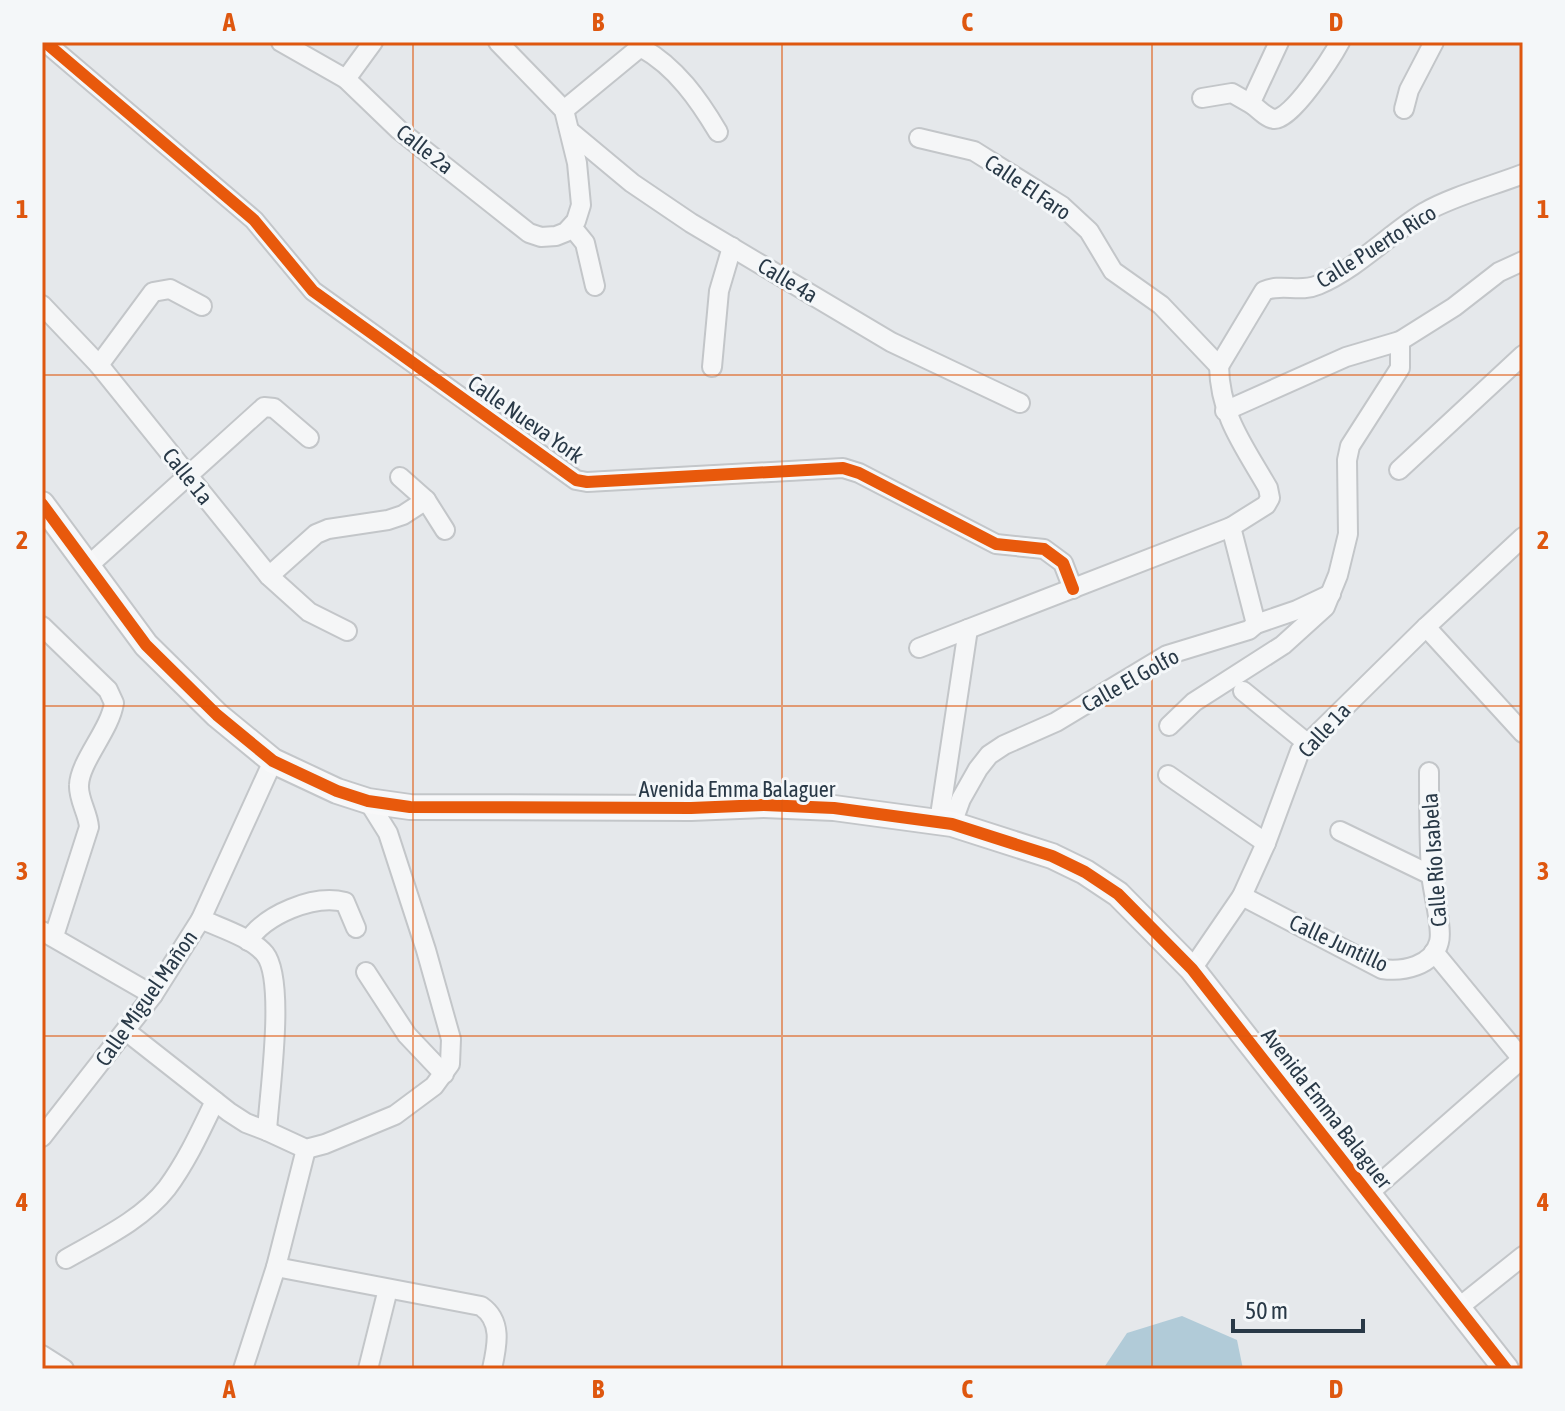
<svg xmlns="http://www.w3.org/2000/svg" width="1565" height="1411" viewBox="0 0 1565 1411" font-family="'Asap Condensed',sans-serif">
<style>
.water{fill:#b1cbd8}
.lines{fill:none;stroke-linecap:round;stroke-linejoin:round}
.street-casing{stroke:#c3c6c9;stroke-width:22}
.secondary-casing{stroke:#c3c6c9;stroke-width:28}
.street{stroke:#f5f6f7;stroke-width:18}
.secondary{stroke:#f8f8f9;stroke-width:24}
.cycleway-casing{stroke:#f4f7f9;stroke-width:17}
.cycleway{stroke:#e8590c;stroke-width:12}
.grid{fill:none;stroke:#de570f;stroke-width:2;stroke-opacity:0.55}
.labels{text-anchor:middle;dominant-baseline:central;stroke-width:6;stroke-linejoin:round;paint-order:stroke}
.street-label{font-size:22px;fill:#293947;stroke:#f4f7f9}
.neatline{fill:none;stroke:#de570f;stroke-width:3}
.grid-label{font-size:26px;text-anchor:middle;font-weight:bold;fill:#de570f}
</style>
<rect width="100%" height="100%" fill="#e5e8eb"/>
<!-- water -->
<polygon class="water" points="1182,1316 1237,1340 1243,1369 1103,1369 1127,1333"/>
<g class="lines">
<defs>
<g id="street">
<polyline points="45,42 254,220 313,291 576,480 587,482 843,468 859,473 996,544 1044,549 1063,563 1073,589"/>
<polyline points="281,42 346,79 399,130 529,233 541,237 556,236 566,232 576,221 581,205 577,163 564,110 498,42"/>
<path d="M1279 42 1252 100 1253 105C1259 110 1267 118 1274 119 1291 121 1332 57 1340 42"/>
<polyline points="346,79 373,42"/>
<polyline points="1202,98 1232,93 1253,105"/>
<polyline points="1404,109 1409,90 1434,42"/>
<path d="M564 110 638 49 642 48C676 67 699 100 718 132"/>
<polyline points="572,133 632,183 691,223 891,342 1020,403"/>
<polyline points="919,138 974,151 1062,206 1089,231 1113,271 1161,305 1219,366"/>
<polyline points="572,227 585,243 595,286"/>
<polyline points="42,305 99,365 269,576 309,612 347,631"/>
<polyline points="99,365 153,292 170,289 202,306"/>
<path d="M1219 366 1264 291C1281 283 1300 293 1318 285 1358 268 1389 234 1425 212 1453 196 1492 186 1523 174"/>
<polyline points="712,367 719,291 732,247"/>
<polyline points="1225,411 1346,357 1400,341 1454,307 1499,272 1523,261"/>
<polyline points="1399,470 1523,355"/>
<polyline points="400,477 426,500 445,530"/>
<polyline points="89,565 264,407 274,408 309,438"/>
<polyline points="269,576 316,534 328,529 388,520 403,515 426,500"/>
<polyline points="1256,624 1297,610 1331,594"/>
<path d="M42 626 108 690 114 703C110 730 80 761 79 785 78 799 88 813 89 827L54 936"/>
<polyline points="1426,627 1523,733"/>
<polyline points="919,648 968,629"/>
<polyline points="1243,691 1307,743"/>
<polyline points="1169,726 1194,702 1283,645 1325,607 1338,575 1348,534 1347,460 1350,446 1400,368 1400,341"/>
<polyline points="1168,775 1266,843"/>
<path d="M939 822 968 629 1231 527 1266 505 1270 498 1268 488C1244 446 1220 416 1219 366"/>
<polyline points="952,824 961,799 978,769 989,755 1004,745 1056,722 1167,655 1249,630 1256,624 1231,527"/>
<polyline points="1340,831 1431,875"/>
<path d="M1242 896 1382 969C1403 972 1433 966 1439 942 1443 928 1432 890 1431 873 1429 840 1429 806 1429 772"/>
<polyline points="42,931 153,995"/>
<path d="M248 941C265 915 313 894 345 902L356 928"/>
<polyline points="1434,952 1522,1059"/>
<polyline points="1192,969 1242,896 1266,843 1300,751 1426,627 1523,537"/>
<polyline points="366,972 407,1035 444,1074"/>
<path d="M126 1031 229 1112 246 1123 267 1131C269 1094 286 981 265 954 251 937 220 928 201 919"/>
<polyline points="267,1131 306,1149 325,1144 395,1115 434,1086 450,1064 451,1039 426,950 388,833 368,801"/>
<polyline points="42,1137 153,995 201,919 273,761"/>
<polyline points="1369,1193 1523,1058"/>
<path d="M66 1259C101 1239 142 1220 167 1188 187 1161 201 1130 215 1101"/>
<path d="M276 1267 481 1306C503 1321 497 1346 492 1369"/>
<polyline points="1458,1308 1523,1256"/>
<polyline points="42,1355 64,1369"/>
<polyline points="243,1369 276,1267 306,1149"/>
<polyline points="368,1369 388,1289"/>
</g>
<polyline id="secondary" points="42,504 146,645 217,715 273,761 337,791 368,801 410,807 691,808 764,805 834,808 952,824 1052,856 1085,872 1118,894 1192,969 1506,1369"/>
</defs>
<!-- street casing -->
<use href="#street" class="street-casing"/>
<!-- secondary casing -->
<use href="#secondary" class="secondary-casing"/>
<!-- street -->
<use href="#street" class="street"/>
<!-- secondary -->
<use href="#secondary" class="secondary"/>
<defs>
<g id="cycleway">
<polyline points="45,42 254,220 313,291 576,480 587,482 843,468 859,473 996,544 1044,549 1063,563 1073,589"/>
<polyline points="42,504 146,645 217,715 273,761 337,791 368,801 410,807 691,808 764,805 834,808 952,824 1052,856 1085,872 1118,894 1192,969 1506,1369"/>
</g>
</defs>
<!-- cycleway casing -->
<use href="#cycleway" class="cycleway-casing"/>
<!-- cycleway -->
<use href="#cycleway" class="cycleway"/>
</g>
<!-- grid -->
<path class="grid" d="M413 42V1369M782 42V1369M1152 42V1369M42 375H1523M42 706H1523M42 1036H1523"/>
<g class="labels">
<!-- street labels -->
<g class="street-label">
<text transform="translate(425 149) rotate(38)">Calle 2a</text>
<text transform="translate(1028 187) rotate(34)">Calle El Faro</text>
<text transform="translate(1376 246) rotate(-32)">Calle Puerto Rico</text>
<text transform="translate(788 280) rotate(31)">Calle 4a</text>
<text transform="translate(526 419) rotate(35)">Calle Nueva York</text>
<text transform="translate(188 476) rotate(51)">Calle 1a</text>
<text transform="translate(1130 680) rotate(-29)">Calle El Golfo</text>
<text transform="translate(1324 730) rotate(-47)">Calle 1a</text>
<text x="737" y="789">Avenida Emma Balaguer</text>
<text transform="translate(1434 860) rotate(-94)">Calle Río Isabela</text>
<text transform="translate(1339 943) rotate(25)">Calle Juntillo</text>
<text transform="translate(146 998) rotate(-55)">Calle Miguel Mañon</text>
<text transform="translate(1327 1108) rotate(52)">Avenida Emma Balaguer</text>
</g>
</g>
<!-- border -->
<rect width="1565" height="1411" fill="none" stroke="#f4f7f9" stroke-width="88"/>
<!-- scale -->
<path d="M1233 1319v12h130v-12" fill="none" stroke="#293947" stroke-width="4"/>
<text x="1245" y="1319" font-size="24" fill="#293947" stroke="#f4f7f9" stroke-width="6" paint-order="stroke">50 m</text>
<rect x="44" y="44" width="1477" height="1323" class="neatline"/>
<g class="grid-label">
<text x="229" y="31">A</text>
<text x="598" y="31">B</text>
<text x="967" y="31">C</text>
<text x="1336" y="31">D</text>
<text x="22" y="218">1</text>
<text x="1543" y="218">1</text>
<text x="22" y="549">2</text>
<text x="1543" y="549">2</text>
<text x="22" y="880">3</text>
<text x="1543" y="880">3</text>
<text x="22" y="1211">4</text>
<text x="1543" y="1211">4</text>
<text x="229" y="1398">A</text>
<text x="598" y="1398">B</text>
<text x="967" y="1398">C</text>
<text x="1336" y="1398">D</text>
</g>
</svg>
